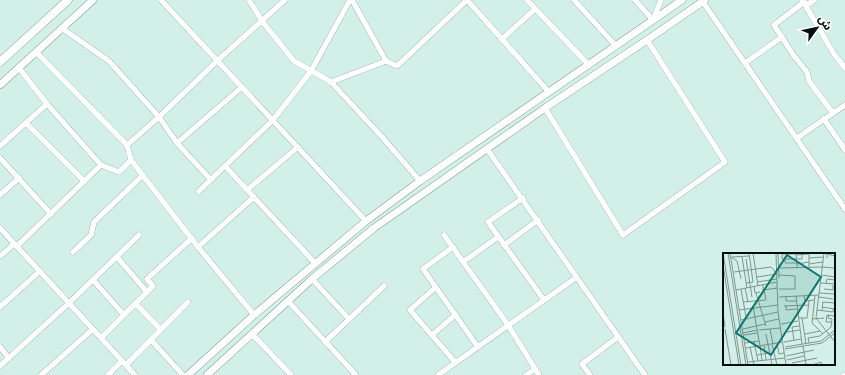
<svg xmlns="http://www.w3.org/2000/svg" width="845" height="375" viewBox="0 0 845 375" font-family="'Fira Sans Condensed','Noto Sans Arabic',sans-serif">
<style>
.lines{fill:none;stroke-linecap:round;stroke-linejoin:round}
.minor-casing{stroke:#7f9c95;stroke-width:6}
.tertiary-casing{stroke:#7f9c95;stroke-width:8}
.secondary-casing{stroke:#7f9c95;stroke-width:9}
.minor{stroke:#fff;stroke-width:5.5}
.tertiary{stroke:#fff;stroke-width:7}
.secondary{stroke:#fff;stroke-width:8}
.inset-road{fill:none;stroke:#809690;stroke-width:1}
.view{fill:#0f766e;fill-opacity:0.15;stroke:#0f766e;stroke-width:2}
.inset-edge{fill:none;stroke:#040e0b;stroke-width:2}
</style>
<rect width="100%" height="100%" fill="#d2f0e8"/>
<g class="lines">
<defs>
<g id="minor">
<polyline points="161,0 366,221"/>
<polyline points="249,0 262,21 294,61 331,82 383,138 420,181"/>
<polyline points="352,0 386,61 397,66 467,0"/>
<polyline points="467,0 549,92"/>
<polyline points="527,0 589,65"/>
<polyline points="574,0 616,46"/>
<polyline points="635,0 653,20 661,0"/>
<polyline points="803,1 834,54 845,68"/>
<polyline points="703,2 845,209"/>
<polyline points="804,2 774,25 794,56 807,72 809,81 833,113"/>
<polyline points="807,5 814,0"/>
<polyline points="63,29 109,61 159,117 177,143 211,180"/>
<polyline points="502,39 535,9"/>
<polyline points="36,52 127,145"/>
<polyline points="745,63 782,37"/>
<polyline points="19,68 47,104 101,165 119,172 131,160 127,145 159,117 218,60 285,0"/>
<polyline points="331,82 386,61"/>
<polyline points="545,108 623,235 725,162 647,40"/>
<polyline points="824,119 845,150"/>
<polyline points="26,123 84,181"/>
<polyline points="797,138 845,105"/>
<polyline points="177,143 242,87"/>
<polyline points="0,146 47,104"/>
<polyline points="487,149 645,375"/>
<polyline points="0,158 51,214"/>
<polyline points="131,160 198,247 254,315"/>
<polyline points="225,166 315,263"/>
<polyline points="247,190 298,147"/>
<polyline points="199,191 273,120 311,71 350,0"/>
<polyline points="0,195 19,178"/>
<polyline points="523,198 488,222 544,300"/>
<polyline points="0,228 135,375"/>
<polyline points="444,235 508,325 539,375"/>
<polyline points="504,245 538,220"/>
<polyline points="17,246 101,165"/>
<polyline points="198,247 254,197"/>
<polyline points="453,247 423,269 478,347"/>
<polyline points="73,252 91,235 94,222 143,175"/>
<polyline points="0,256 14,244"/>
<polyline points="117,257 147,292"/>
<polyline points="463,262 498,237"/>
<polyline points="312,279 349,319"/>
<polyline points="93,280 124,315"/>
<polyline points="436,287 410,310 455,362"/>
<polyline points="288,301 356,375"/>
<polyline points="135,303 161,330"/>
<polyline points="0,307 40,271"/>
<polyline points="252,334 291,375"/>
<polyline points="432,335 455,315"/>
<polyline points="101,338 153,286 147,279 192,238"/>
<polyline points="151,340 183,375"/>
<polyline points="325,342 384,286"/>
<polyline points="0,347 9,358"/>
<polyline points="126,365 188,302"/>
<polyline points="0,366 69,303 139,235"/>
<polyline points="41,375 93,329"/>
<polyline points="108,375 122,361"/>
<polyline points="438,375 577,277"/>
<polyline points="526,375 535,369"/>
<polyline points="590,375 582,364 618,337"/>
<polyline points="844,375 845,375"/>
</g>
<g id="tertiary">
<polyline points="0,85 93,0"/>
<polyline points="188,375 254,315 366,221 420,181 682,0"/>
<polyline points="207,375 312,279 374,228 545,108 647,40 705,0"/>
</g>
<polyline id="secondary" points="0,62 68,0"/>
</defs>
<!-- minor casing -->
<use href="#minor" class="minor-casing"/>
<!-- tertiary casing -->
<use href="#tertiary" class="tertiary-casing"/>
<!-- secondary casing -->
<use href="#secondary" class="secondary-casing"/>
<!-- minor -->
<use href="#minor" class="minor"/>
<!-- tertiary -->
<use href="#tertiary" class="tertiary"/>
<!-- secondary -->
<use href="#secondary" class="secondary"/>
</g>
<!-- overview -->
<g transform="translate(723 253)">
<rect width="112" height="112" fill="#d2f0e8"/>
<path class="inset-road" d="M0 0 18 112M5 0 23 112M7 0 25 112M30 0 35 33M53 0 55 59 63 112M55 0 56 25M59 0V6H79V1M73 0 74 15M101 0 93 65 112 89M59 1H73M73 2 86 1M8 4 14 8 18 26M9 4 26 3M19 4 24 35M86 5 101 4M104 5V1L112 3M23 6 29 44M62 6V10H73M74 11 86 9M86 11 100 9M0 12 16 112M86 14V0M99 14 112 15M55 15 100 14M11 19 48 14 54 21 34 24M56 22 72 23V36H56M99 22 112 24M34 29 54 26M23 30 30 29 26 0M98 30 112 31M103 31 104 26 112 27M40 32V37L54 35M31 33 32 40 37 39M22 35 25 49M18 36 23 64M101 36 110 37V32M13 37 54 29M33 40 43 73M96 40 112 41M63 43V48H73M73 43 79 91M81 43 82 48 91 47M92 43 89 70 100 81M56 44 96 42M96 44 110 46M20 49 43 47 41 37M30 53 37 93M61 53 86 52M63 53V57L74 56M99 54 112 56M16 57 55 52M94 57 110 59 111 55M99 57 100 49 112 50M0 60 2 74M75 65H84L86 48M79 65 83 91M89 66 101 65M18 67 55 59M42 69 56 66M108 69H103L104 62 112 63M58 71 75 68M2 76 8 112M20 76 42 71M47 76 50 91M36 77 57 75M64 79 77 77M20 80 34 77M43 81 49 112M82 81 97 78M21 82 34 80M71 87 69 74 76 73M31 89 35 108M61 89 78 86M22 90 36 88M54 90 56 101 61 100M86 90 85 85 97 83 108 74 109 66 105 65 106 62M49 91 54 112M41 92 43 107M37 93 39 107M80 93 83 112M27 94 31 112M62 94 98 88 112 77M23 95 60 89M62 96 99 90 112 80M34 102 46 100M63 103 91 97M64 107 81 103M25 109 62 105M69 110 94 105M89 112 98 109 99 112"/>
<path class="view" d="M64 2 98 24 48 102 13 80Z"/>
<rect width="112" height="112" class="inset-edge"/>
</g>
<!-- north arrow -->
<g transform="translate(817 28) rotate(57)" stroke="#ffffff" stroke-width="3" paint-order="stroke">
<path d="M0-3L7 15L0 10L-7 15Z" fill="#040e0b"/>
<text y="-6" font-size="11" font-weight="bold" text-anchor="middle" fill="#040e0b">ش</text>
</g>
</svg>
